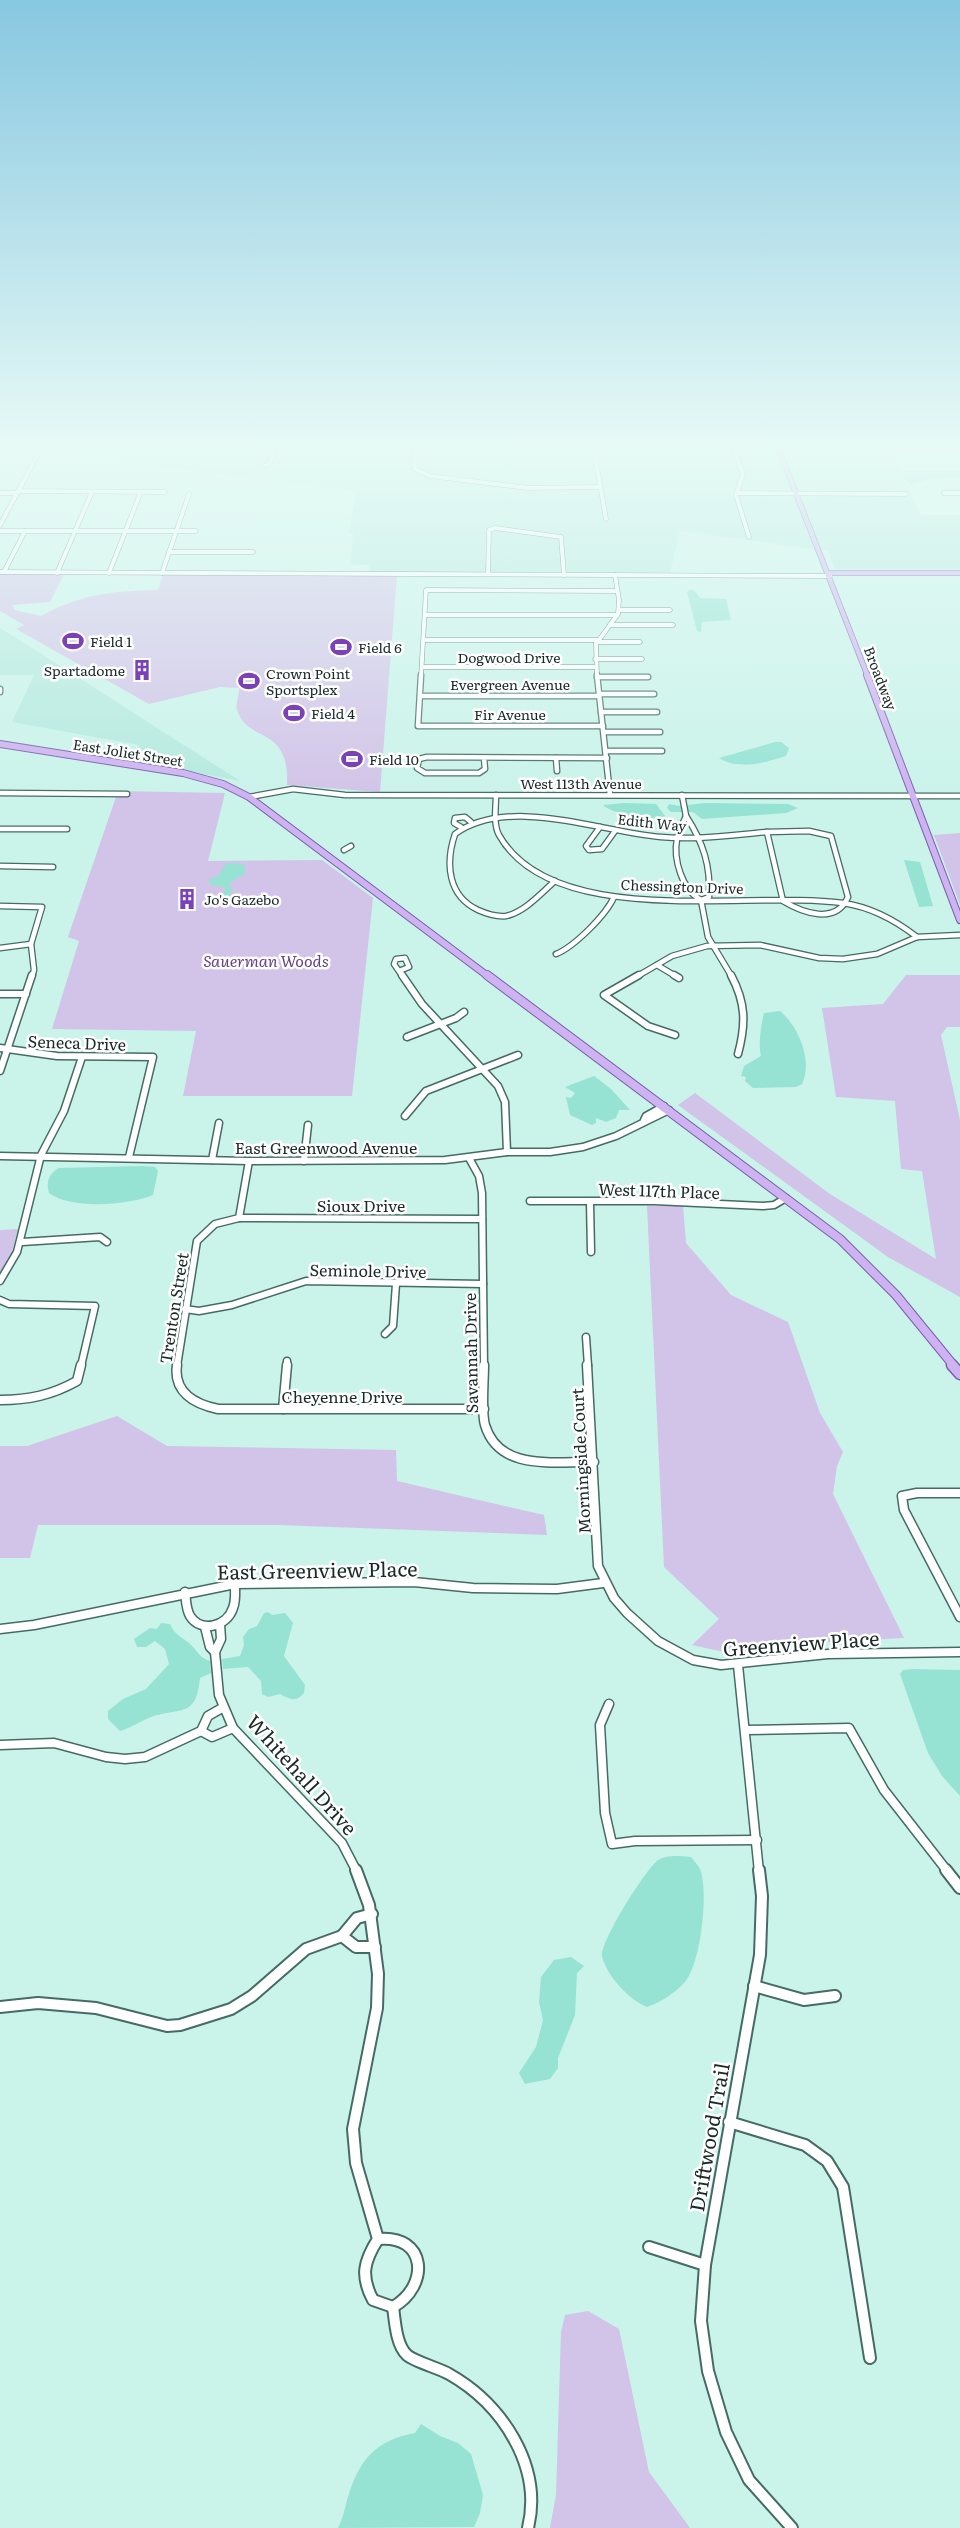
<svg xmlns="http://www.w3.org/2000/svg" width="960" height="2528" viewBox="0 0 960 2528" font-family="Literata,serif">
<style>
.built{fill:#b5e9de}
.green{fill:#d2c3e8}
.water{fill:#96e3d4}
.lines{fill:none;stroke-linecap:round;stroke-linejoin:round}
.minor-far4-casing{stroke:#456b64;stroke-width:5}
.minor-far3-casing{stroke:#456b64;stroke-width:7}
.minor-far2-casing{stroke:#456b64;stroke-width:9}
.minor-far1-casing{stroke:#456b64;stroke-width:11}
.minor-casing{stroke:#456b64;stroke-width:14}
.major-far3-casing{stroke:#7a61a6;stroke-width:6}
.major-far2-casing{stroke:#7a61a6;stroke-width:8}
.major-far1-casing{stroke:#7a61a6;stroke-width:10}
.major-casing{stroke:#7a61a6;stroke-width:13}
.minor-far4{stroke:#fff;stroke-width:4}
.minor-far3{stroke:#fff;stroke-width:4.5}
.minor-far2{stroke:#fff;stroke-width:6}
.minor-far1{stroke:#fff;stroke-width:8}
.minor{stroke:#fff;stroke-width:10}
.major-far3{stroke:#ceb2f2;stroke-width:4.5}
.major-far2{stroke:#ceb2f2;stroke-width:6}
.major-far1{stroke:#ceb2f2;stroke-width:8}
.major{stroke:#ceb2f2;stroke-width:10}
.labels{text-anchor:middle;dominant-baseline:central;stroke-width:5;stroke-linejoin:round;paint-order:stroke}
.far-poi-label{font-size:14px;fill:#1a2a27;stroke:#fff;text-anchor:start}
.far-street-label{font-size:14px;fill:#1a2a27;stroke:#fff}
.park-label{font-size:16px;font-style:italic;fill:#644789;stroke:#fff}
.street-label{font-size:16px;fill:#1a2a27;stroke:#fff}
.near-street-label{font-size:20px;fill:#1a2a27;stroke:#fff}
</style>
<rect width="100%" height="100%" fill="#caf3ea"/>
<!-- built -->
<g class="built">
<polygon points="49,445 887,446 921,515 960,515 960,569 835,569 828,551 680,531 670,572 369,572 369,565 351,564 353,533 349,533 356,491 45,452"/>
<polygon points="0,628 48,658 240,781 128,760 139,745 12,722 34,675 0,675"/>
</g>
<!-- green -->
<g class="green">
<path d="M0 574H64L50 602 13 605 14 610 41 616C82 594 112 591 158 590L163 575H397L380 792 287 785C290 725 248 744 237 710 235 702 240 694 239 688L220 687 149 704 16 629 24 625 0 611Z"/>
<polygon points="118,791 225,793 208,861 322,860 373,898 352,1096 183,1096 196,1031 52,1029 79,941 68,937"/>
<polygon points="960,833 960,905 934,835"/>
<polygon points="906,975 960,975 960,1027 947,1027 941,1035 960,1120 960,1297 888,1257 678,1105 695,1093 830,1194 936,1259 922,1171 901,1169 895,1101 836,1097 822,1008 883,1004"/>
<polygon points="647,1206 683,1206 686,1243 731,1295 788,1322 820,1413 843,1452 837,1466 833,1494 904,1638 774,1645 738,1655 692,1645 719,1619 664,1567"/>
<polygon points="18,1229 10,1261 0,1275 0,1230"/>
<polygon points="117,1416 167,1446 396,1450 397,1481 544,1515 547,1535 278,1525 38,1525 30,1558 0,1558 0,1446 27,1446"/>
<polygon points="588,2311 619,2329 649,2472 690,2528 550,2528 556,2495 561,2332 565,2315"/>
</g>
<!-- water -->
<g class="water">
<polygon points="905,471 960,471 960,477 929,479 910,485 902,475"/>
<polygon points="690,590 694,590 700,598 726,599 731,620 702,622 701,632 697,631 687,592"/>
<path d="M775 742H781L789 748 786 756C765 763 738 770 719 758Z"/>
<path d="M624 803 656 804 665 816C651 821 614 815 603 805Z"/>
<polygon points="705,803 788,804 798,808 786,813 702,819 693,812 671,812 667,808 669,804 679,806"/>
<polygon points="904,860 920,862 933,906 919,907"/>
<polygon points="236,863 244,865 246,873 229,883 232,889 229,898 222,900 225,887 211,885 208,880 218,876 226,864"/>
<path d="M780 1011C799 1027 813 1061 802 1084L796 1087 753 1088 745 1081 746 1077 741 1076 744 1066 761 1056C758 1043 761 1026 764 1013Z"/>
<polygon points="594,1076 611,1089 630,1110 619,1110 616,1118 606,1122 596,1118 596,1123 592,1125 570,1115 566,1097 571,1098 575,1093 565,1087"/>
<path d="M141 1166 155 1167 158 1171 153 1195C129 1205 71 1210 49 1193 46 1182 48 1174 59 1168Z"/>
<path d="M268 1612 272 1615 285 1613 293 1623 284 1656 305 1685 304 1693C296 1703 289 1699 280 1694L268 1697 262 1694 261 1681 248 1667 223 1669 222 1659 240 1656 244 1645 243 1637 249 1629 257 1626 264 1613Z"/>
<path d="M161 1623 170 1624C175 1636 183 1637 191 1645 199 1652 198 1657 210 1661L211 1673 200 1678C196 1718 182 1707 151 1717 140 1721 131 1728 120 1731L108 1719V1711L123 1699 146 1689 169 1664 165 1649 155 1641 146 1647H137L134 1639 150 1628 157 1629Z"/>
<polygon points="913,1669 960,1670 960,1796 942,1776 928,1753 900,1674 903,1670"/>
<path d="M680 1856 691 1857C694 1861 698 1865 700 1869 709 1891 701 1964 685 1982 674 1994 661 2002 647 2007 629 2000 606 1975 602 1956 600 1942 645 1870 658 1860 664 1856 673 1856 680 1856Z"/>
<polygon points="571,1957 584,1966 577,1973 575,2015 558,2058 558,2068 550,2079 525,2084 519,2073 536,2047 543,2020 539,2002 541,1977 554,1960"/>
<path d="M421 2424 440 2436 458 2443 471 2454 483 2495 480 2513 474 2527 338 2528C343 2519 345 2507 348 2497 359 2460 376 2440 415 2433Z"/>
</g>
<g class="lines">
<defs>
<g id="minor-far4">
<polyline points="415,445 415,469 430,476 528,488 600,487"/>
<polyline points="593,445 606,519"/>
<polyline points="732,445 743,474 736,495 749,537"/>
<polyline points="952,445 960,448"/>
<polyline points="266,465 270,463 275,445"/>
<polyline points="18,491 165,492"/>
<polyline points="0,493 18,493"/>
<polyline points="736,493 906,494"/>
<polyline points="944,493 960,493"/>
<polyline points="0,525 43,445"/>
<polyline points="0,531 196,531"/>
<polyline points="169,552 253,552"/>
<polyline points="0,572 830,576"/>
<polyline points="4,572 25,531"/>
<polyline points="57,573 91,494"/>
<polyline points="109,573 140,494"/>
<polyline points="162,573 189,494"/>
<polyline points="488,574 489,530 495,528 561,537 564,575"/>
<polyline points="619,610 670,610"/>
<polyline points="425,615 617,615"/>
<polyline points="610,625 673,625"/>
<polyline points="424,640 597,640"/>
<polyline points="596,642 640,642"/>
<polyline points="595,659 642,659"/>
<polyline points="422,667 596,667"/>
<polyline points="421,677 426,590 617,591"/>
<polyline points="597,677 596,644 618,614 619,600 615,575"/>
</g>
<g id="minor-far3">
<polyline points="421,675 418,726 603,726"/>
<polyline points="597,675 610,795"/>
<polyline points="597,677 648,677"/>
<polyline points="0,689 0,692"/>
<polyline points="599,694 654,694"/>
<polyline points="420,696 599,696"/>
<polyline points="601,712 657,712"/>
<polyline points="604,732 660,732"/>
<polyline points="606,751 662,751"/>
<polyline points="484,758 485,769 479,773 425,773 417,768 419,759 427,757 607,758"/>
<polyline points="556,758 557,771"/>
<polyline points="0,793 127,794"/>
<path d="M496 795C496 807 493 824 499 835 553 931 751 890 843 903 871 907 895 920 917 937"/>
<polyline points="682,795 686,816"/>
<polyline points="249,797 293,789 345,795 960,796"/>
<path d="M686 816C703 842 711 866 709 897L701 900C682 890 673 859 677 839 679 831 683 823 686 816Z"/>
<polyline points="461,827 454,823 455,818 465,817 471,822"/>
<polyline points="600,827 586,846 589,850 602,849 615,831"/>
<polyline points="0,829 67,829"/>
<path d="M809 831 831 836 848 897C836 925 803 913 783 901L767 832Z"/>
<polyline points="344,850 351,846"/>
<polyline points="0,866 53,867"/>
<path d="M555 881C541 893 525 912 506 916 496 917 487 914 478 910 448 896 445 864 455 834 509 795 600 832 661 837 697 840 732 835 767 832"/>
<polyline points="701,900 708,937 732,977"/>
<polyline points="0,906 42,907 31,944 34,970 32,977"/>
<polyline points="0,948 31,944"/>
<path d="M556 954C574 947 606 915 614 897"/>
<polyline points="657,965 677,977"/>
<polyline points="399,971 409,967 405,958 396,959 394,964 403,977"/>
<polyline points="636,977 672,956 707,946 760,945 819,958 843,959 877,954 917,937 960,935"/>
</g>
<g id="minor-far2">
<polyline points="402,975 422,1004 498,1086 505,1102 507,1152"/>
<polyline points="639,975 604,995 648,1026 675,1035"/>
<polyline points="674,975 679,978"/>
<path d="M731 975C746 1003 746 1024 738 1054"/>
<polyline points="0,994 26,994"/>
<polyline points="407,1037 456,1018 464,1012"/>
<polyline points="0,1048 57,1056 153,1057 129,1157"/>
<polyline points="0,1071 32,975"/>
<polyline points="405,1116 426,1091 518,1055"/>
<polyline points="644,1120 646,1116 664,1106"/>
<polyline points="0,1156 249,1161 445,1160 507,1152 550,1152 583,1147 616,1136 669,1110"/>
<polyline points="469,1158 479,1176 482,1193 484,1366"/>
<polyline points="212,1160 219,1123"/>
<polyline points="304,1161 308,1125"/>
<polyline points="530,1201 654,1201 763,1206 774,1205 786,1198"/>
<polyline points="590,1202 591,1252"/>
<polyline points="239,1218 249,1161"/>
<polyline points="22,1242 100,1237 107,1242"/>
<polyline points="0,1281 17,1252 41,1155 64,1111 82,1057"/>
<polyline points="0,1300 9,1304 95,1306 81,1366"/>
<polyline points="185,1309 199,1311 232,1305 306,1281 483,1284"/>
<polyline points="385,1334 393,1326 396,1284"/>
<polyline points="586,1337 588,1366"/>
<polyline points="177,1366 197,1241 215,1224 239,1218 482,1219"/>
<polyline points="287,1366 287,1361"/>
</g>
<g id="minor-far1">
<path d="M177 1365C173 1392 194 1404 218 1409H484"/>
<path d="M484 1365C484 1381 481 1411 485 1425 499 1472 555 1461 594 1462"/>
<polyline points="587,1365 598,1566 614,1598 627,1613 658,1641 693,1660 721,1665 828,1654 960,1652"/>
<path d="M0 1400C29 1400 52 1395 77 1381L81 1365"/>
<polyline points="283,1409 287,1365"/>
<polyline points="960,1493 917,1493 902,1496 904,1510 960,1617"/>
<path d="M185 1592C186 1600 186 1609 190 1616 201 1633 227 1627 233 1608 236 1601 235 1592 235 1584"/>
<polyline points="220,1624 221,1639 215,1652 219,1695 233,1728 342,1843 357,1872"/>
<polyline points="205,1627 210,1647 215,1652"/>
<polyline points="0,1629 34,1625 235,1584 414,1582 473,1588 557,1589 603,1583"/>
<polyline points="738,1665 759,1872"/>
<polyline points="609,1704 600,1725 605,1813 612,1844 635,1841 757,1840"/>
<polyline points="746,1730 849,1728 884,1790 948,1872"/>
<polyline points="201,1731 212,1737 233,1728"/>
<polyline points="0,1745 54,1743 106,1757 125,1759 145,1757 201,1731 208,1716 222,1708"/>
</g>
<g id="minor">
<path d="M356 1870 369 1905 378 1974 377 2008 353 2129 356 2163 378 2239C364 2261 360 2276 373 2300L393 2307"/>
<polyline points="759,1870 762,1896 760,1955 705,2265 701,2321 708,2371 726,2432 749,2480 792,2528"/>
<polyline points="946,1870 960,1888"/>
<polyline points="342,1936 356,1947 375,1947"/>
<polyline points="754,1986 804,2000 835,1996"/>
<polyline points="0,2007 38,2003 96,2008 167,2026 180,2025 231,2009 252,1996 306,1949 342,1936 357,1918 372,1914"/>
<polyline points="729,2122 805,2145 827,2161 843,2187 870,2358"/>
<path d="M378 2239C427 2234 430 2286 393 2307"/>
<polyline points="649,2247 705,2265"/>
<path d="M393 2307C395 2321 396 2345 407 2355 415 2362 439 2368 449 2374 502 2404 543 2466 528 2528"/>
</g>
<g id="major-far3">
<polyline points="777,445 868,677"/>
<polyline points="829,573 960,573"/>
</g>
<g id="major-far2">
<polyline points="867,675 960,920"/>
<polyline points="0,744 183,773 223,784 249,797 489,977"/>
</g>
<polyline id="major-far1" points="487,975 840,1239 896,1295 954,1366"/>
<polyline id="major" points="952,1365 960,1374"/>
</defs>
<!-- minor-far4 casing -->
<use href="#minor-far4" class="minor-far4-casing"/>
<!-- minor-far3 casing -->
<use href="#minor-far3" class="minor-far3-casing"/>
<!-- minor-far2 casing -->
<use href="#minor-far2" class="minor-far2-casing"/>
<!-- minor-far1 casing -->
<use href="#minor-far1" class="minor-far1-casing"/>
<!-- minor casing -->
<use href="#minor" class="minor-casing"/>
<!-- major-far3 casing -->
<use href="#major-far3" class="major-far3-casing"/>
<!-- major-far2 casing -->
<use href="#major-far2" class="major-far2-casing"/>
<!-- major-far1 casing -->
<use href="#major-far1" class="major-far1-casing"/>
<!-- major casing -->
<use href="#major" class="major-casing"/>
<!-- minor-far4 -->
<use href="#minor-far4" class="minor-far4"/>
<!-- minor-far3 -->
<use href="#minor-far3" class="minor-far3"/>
<!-- minor-far2 -->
<use href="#minor-far2" class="minor-far2"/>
<!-- minor-far1 -->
<use href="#minor-far1" class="minor-far1"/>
<!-- minor -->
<use href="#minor" class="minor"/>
<!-- major-far3 -->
<use href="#major-far3" class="major-far3"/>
<!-- major-far2 -->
<use href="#major-far2" class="major-far2"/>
<!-- major-far1 -->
<use href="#major-far1" class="major-far1"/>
<!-- major -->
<use href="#major" class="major"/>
</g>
<!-- sky -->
<linearGradient id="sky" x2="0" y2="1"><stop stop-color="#87c7e0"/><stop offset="0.56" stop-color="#e7faf6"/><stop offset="1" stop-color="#e7faf6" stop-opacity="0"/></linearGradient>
<rect width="960" height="799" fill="url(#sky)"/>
<!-- icons -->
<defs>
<symbol id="stadium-bare" viewBox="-9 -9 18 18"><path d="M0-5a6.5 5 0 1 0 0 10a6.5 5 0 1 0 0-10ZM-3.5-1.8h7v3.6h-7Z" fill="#7b41b7" stroke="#fff" stroke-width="2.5" paint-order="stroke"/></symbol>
<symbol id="building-bare" viewBox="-9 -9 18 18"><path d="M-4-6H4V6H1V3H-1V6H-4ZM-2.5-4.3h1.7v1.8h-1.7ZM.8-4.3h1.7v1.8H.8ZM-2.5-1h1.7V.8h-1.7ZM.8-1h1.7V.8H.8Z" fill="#7b41b7" stroke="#fff" stroke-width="2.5" paint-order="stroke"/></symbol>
</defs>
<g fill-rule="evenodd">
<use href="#stadium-bare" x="58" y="626" width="30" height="30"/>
<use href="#stadium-bare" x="326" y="632" width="30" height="30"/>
<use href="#building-bare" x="127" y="655" width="30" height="30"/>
<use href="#stadium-bare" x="234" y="666" width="30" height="30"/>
<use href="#stadium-bare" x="279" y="698" width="30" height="30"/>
<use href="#stadium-bare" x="337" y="744" width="30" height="30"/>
<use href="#building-bare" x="172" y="884" width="30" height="30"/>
</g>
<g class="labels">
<!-- far-poi labels -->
<g class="far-poi-label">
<text x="90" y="641">Field 1</text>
<text x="358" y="647">Field 6</text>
<text x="125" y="670" text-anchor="end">Spartadome</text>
<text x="266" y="673">Crown Point<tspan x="266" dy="16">Sportsplex</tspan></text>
<text x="311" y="713">Field 4</text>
<text x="369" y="759">Field 10</text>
<text x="204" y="899">Jo's Gazebo</text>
</g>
<!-- far-street labels -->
<g class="far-street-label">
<text x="509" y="657">Dogwood Drive</text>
<text transform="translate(881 678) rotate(69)">Broadway</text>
<text x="510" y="684">Evergreen Avenue</text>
<text x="510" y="714">Fir Avenue</text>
<text transform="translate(128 752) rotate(9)">East Joliet Street</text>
<text x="581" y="783">West 113th Avenue</text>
<text transform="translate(652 822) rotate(6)">Edith Way</text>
<text transform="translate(682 886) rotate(2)">Chessington Drive</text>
</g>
<!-- park labels -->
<g class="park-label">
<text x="266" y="960">Sauerman Woods</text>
</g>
<!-- street labels -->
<g class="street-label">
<text transform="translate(77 1042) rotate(2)">Seneca Drive</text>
<text x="326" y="1147">East Greenwood Avenue</text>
<text transform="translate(659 1190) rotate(2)">West 117th Place</text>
<text x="361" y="1205">Sioux Drive</text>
<text transform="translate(368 1270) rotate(1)">Seminole Drive</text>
<text transform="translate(173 1308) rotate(-81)">Trenton Street</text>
<text transform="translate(470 1353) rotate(-91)">Savannah Drive</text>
<text x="342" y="1396">Cheyenne Drive</text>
<text transform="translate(580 1461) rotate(-93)">Morningside Court</text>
</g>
<!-- near-street labels -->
<g class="near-street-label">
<text transform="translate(317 1569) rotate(-1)">East Greenview Place</text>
<text transform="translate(801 1642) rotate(-4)">Greenview Place</text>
<text transform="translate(303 1774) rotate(48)">Whitehall Drive</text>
<text transform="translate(708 2137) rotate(-80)">Driftwood Trail</text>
</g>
</g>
</svg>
